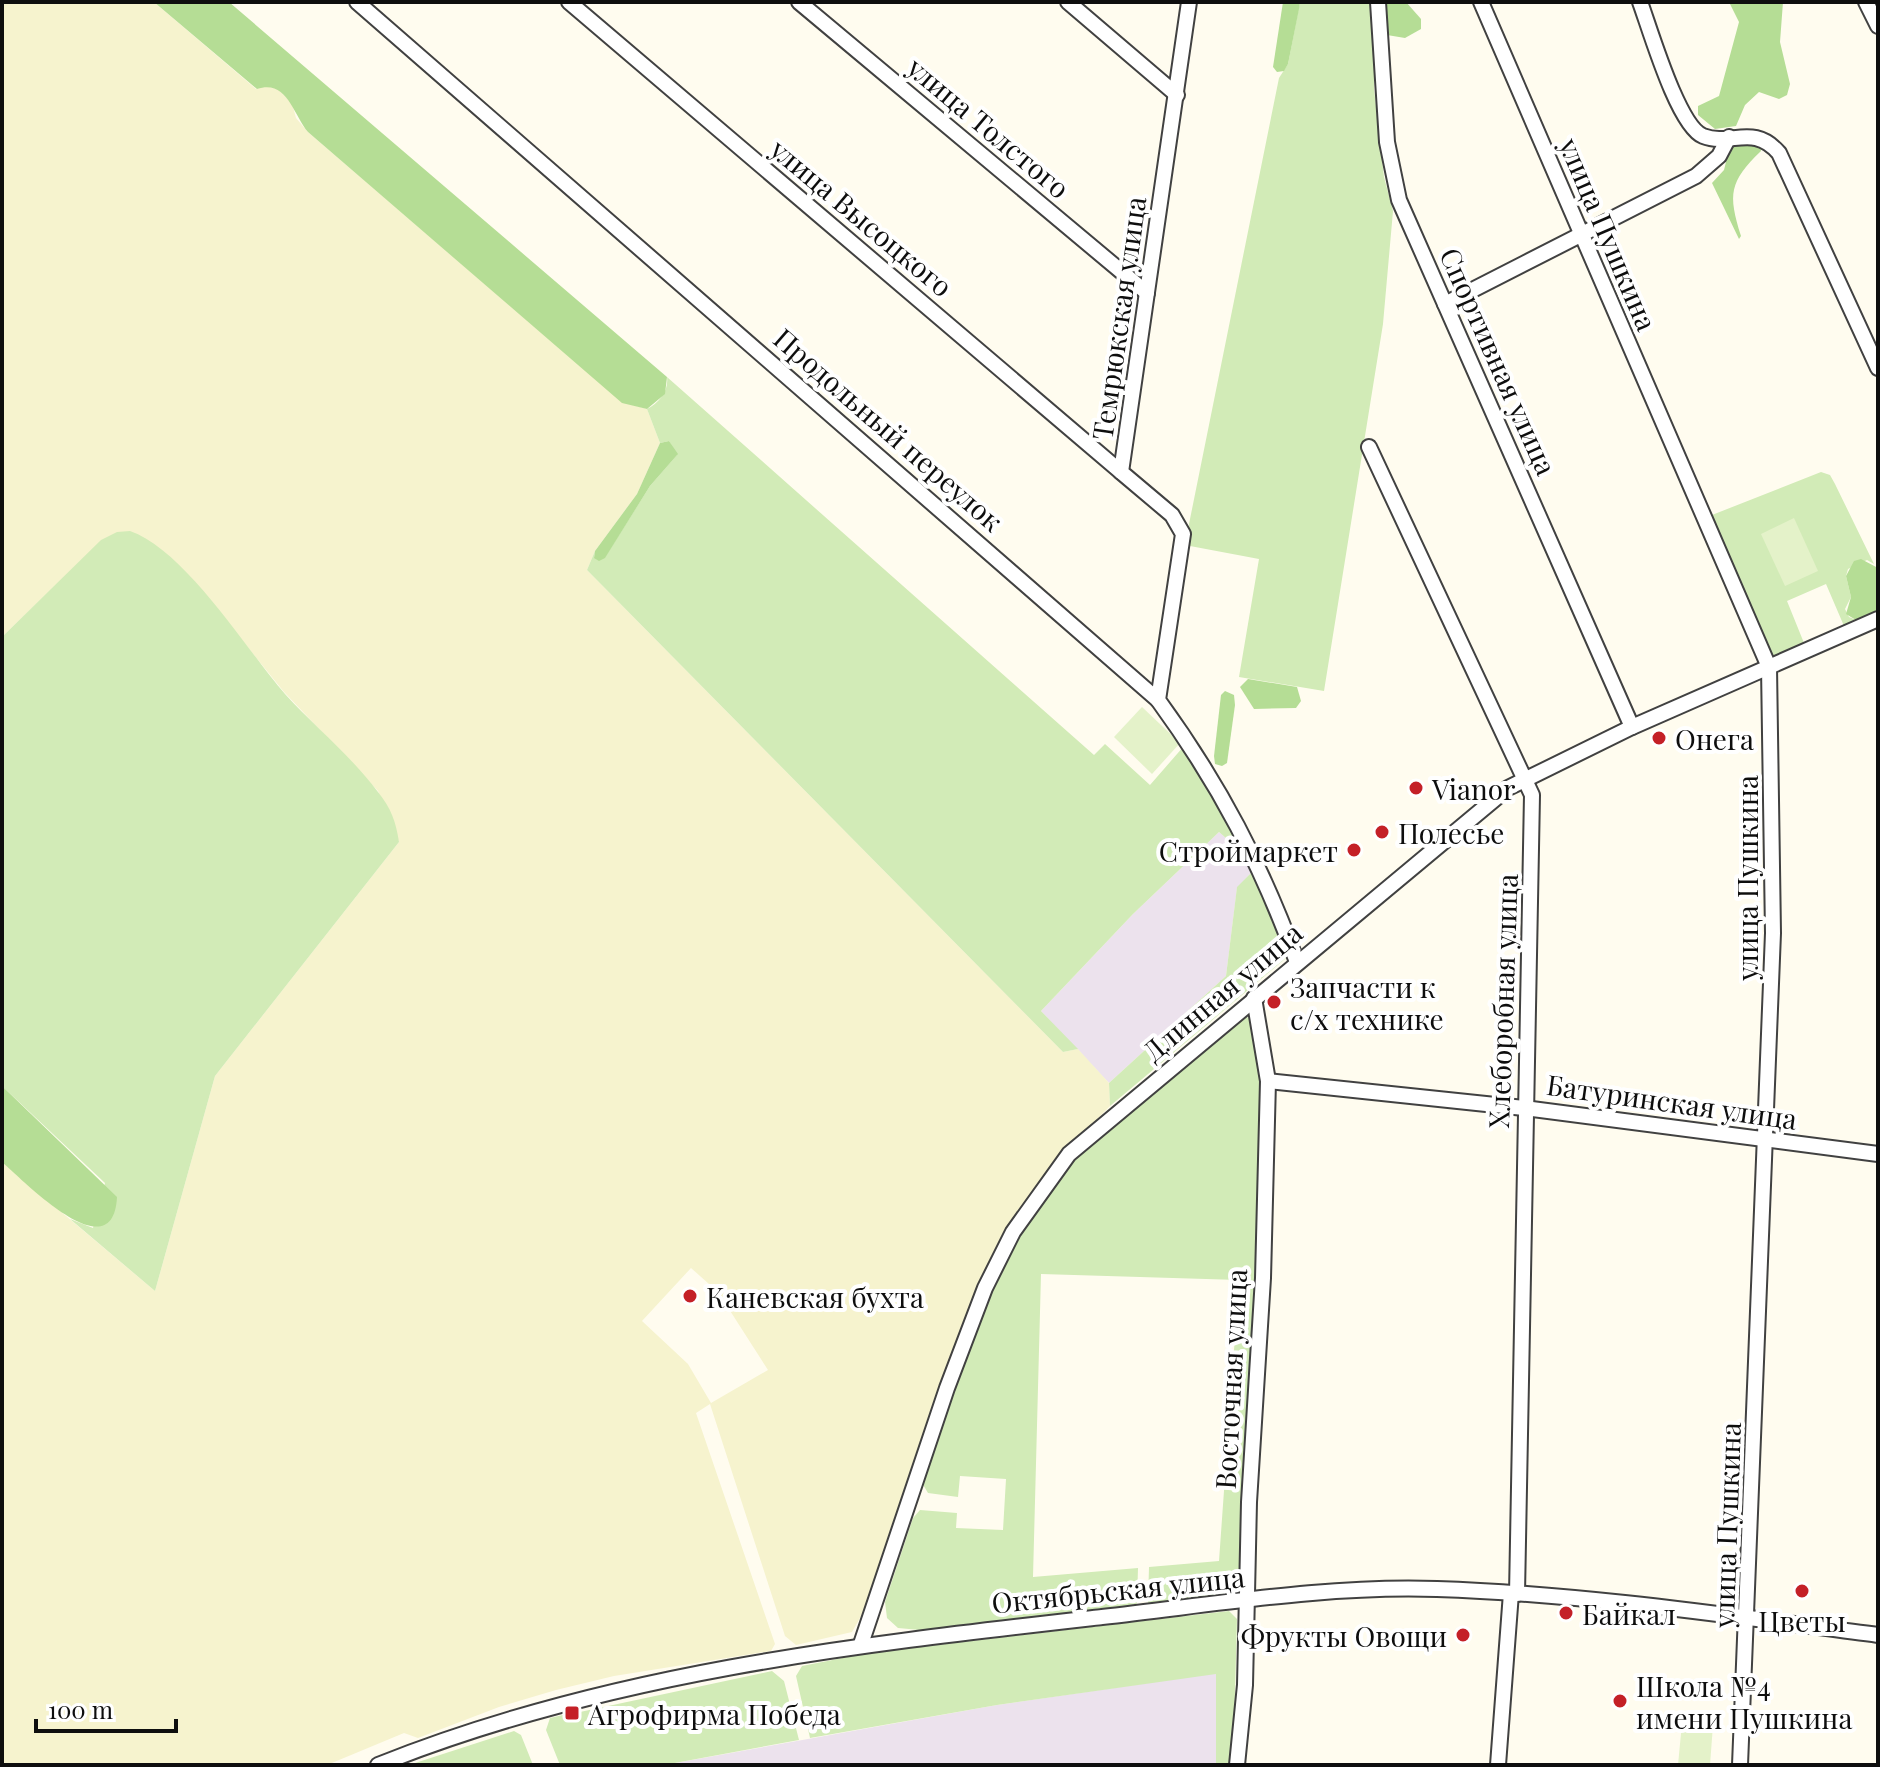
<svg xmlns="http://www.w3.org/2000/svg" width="1880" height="1767" viewBox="0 0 1880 1767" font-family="'Playfair Display',serif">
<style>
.industrial{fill:#ece2ed}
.farmland{fill:#f6f3ce;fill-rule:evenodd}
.green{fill:#d2ebb7}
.forest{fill:#b5dd95}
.pitch{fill:#e4f2c9}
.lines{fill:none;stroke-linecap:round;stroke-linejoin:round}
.minor-casing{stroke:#414141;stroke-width:18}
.minor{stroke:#fff;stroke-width:14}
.poi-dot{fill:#c42027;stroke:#fff;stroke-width:3}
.labels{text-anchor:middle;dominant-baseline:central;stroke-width:8;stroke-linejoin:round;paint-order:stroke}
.street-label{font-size:28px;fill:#0e0e0e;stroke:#fff}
.poi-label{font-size:28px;fill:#0e0e0e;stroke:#fff;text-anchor:start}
</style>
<rect width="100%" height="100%" fill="#fffcef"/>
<!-- industrial -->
<g class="industrial">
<polygon points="1219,832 1242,852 1252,872 1237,888 1226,976 1109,1083 1041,1011 1133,914"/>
<polygon points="1216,1673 1216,1765 664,1765 997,1705"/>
</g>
<!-- farmland -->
<path class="farmland" d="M2 2H154L256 89 266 86 278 89 292 103 296 118 308 132 622 402 647 409 660 443 637 494 595 551 587 570 1063 1052 1078 1049 1109 1083 1110 1106 1048 1169 1006 1235 981 1282 955 1348 864 1611 852 1632 796 1645 785 1636 710 1404 696 1413 775 1644 771 1651 614 1676 556 1690 499 1707 418 1738 404 1733 327 1765H2V1162L155 1291 215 1076 399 842 378 791 284 692 197 585 102 540 2 637ZM691 1268 718 1292 768 1370 711 1403 688 1364 642 1321Z"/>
<!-- green -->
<g class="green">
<polygon points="1300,2 1374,2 1374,89 1384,177 1393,211 1383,324 1324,691 1239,677 1259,559 1190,546 1189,524 1279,78 1288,64"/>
<path d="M667 377 1094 755 1105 744 1150 785 1184 746 1229 821 1242 852 1219 832 1133 914 1041 1011 1078 1049 1063 1052 587 570 595 551 594 558 605 557 650 486 677 455 669 441 660 443 647 409C659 403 669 391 667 377Z"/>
<polygon points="1821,472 1830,475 1835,484 1874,564 1867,560 1848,569 1846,576 1851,597 1845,609 1849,617 1856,620 1844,626 1826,584 1787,601 1804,643 1771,658 1712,515"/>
<path d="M130 531C185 550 246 649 285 694 315 727 351 756 378 792 391 808 396 822 399 842L215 1076 155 1291 70 1219 93 1228 105 1183 2 1086V637L101 540 117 532Z"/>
<polygon points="1252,872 1288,951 1286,958 1110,1106 1109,1083 1226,976 1237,887"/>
<path d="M1241 1015 1252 1019 1264 1085 1259 1278 1242 1589 1237 1595 1150 1606 1148 1602 1149 1567 1219 1561 1239 1280 1041 1274 1033 1577 1138 1568 1137 1603 1132 1608 920 1630 898 1628 887 1618 885 1602 913 1518 920 1510 957 1513 956 1528 1003 1530 1006 1479 960 1476 958 1497 928 1493 922 1483C958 1385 999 1236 1071 1160Z"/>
<polygon points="1229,1611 1237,1619 1233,1765 1216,1765 1216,1674 997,1705 810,1738 796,1676 802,1666 868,1653"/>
<polygon points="772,1671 784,1681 799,1740 664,1765 560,1765 546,1730 550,1718 567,1714 570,1719 578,1717 580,1712"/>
<polygon points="514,1731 521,1735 533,1765 409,1765"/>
</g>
<!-- forest -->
<g class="forest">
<path d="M154 2H229L667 377 665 394 647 409 622 403 308 132C293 114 287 79 257 89Z"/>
<polygon points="1283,2 1300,2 1299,9 1288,64 1284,71 1277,72 1273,67"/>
<polygon points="1386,2 1406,2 1421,19 1421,29 1405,38 1387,35 1384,29"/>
<polygon points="1729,2 1783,2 1780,42 1790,84 1787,95 1779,99 1759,92 1745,105 1736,126 1715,129 1698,115 1698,106 1719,96 1739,22"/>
<path d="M1743 140 1760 146 1761 151C1729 182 1728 194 1741 236L1739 239 1712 183 1724 170 1730 146Z"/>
<polygon points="669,441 678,454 650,486 605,558 599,561 594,558 595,551 637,494 660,443"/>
<polygon points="1861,559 1878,568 1878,610 1856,620 1846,614 1851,597 1846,576 1854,561"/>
<polygon points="1248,679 1297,687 1301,701 1296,708 1254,709 1240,687"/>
<polygon points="1225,691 1234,695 1235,705 1227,763 1222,766 1215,764 1214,756 1221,695"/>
<path d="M2 1086 117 1197C113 1273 24 1181 2 1162Z"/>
</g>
<!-- pitch -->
<g class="pitch">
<polygon points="1794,518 1818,571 1785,586 1761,534"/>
<polygon points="1142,707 1180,743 1152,774 1114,737"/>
<polygon points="1682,1723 1713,1725 1710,1765 1678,1765"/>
</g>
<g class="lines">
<defs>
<g id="minor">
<polyline points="357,2 1158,700"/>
<polyline points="569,2 1121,472"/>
<polyline points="799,2 1147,293"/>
<polyline points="1068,2 1177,95"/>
<path d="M1189 2 1121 472 1172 515 1183 534 1158 700C1220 785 1261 864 1297 962"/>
<polyline points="1378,2 1387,142 1399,200 1632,727"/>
<polyline points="1481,2 1769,667 1773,933 1740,1765"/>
<path d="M1640 2C1650 29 1678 126 1703 136 1731 147 1753 123 1779 153L1878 368"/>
<polyline points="1866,2 1878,26"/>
<polyline points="1445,304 1696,176 1719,156 1729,137"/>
<polyline points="1369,447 1532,795 1517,1594"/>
<polyline points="1268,1081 1524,1108 1878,1154"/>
<polyline points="861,1644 947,1388 985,1288 1013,1232 1069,1154 1508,788 1632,727 1878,619"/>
<path d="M378 1765C610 1672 856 1645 1102 1617 1211 1605 1328 1585 1437 1589 1584 1594 1732 1616 1878 1635"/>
<polyline points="1237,1765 1245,1685 1249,1502 1263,1278 1268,1081 1254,998"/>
<polyline points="1498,1765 1511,1593"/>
</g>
</defs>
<!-- minor casing -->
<use href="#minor" class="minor-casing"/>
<!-- minor -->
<use href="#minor" class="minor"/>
</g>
<!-- markers -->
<g class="poi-dot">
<circle cx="1659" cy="738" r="8"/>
<circle cx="1416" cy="788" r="8"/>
<circle cx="1382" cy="832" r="8"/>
<circle cx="1354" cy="850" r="8"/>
<circle cx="1274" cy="1002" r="8"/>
<circle cx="690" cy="1296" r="8"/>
<circle cx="1802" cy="1591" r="8"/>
<circle cx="1566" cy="1613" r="8"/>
<circle cx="1463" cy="1635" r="8"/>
<circle cx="1620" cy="1701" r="8"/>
<rect x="564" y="1705" width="16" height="16" rx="4"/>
</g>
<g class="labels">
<!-- street labels -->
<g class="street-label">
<text transform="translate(989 127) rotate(40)">улица Толстого</text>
<text transform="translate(862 217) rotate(40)">улица Высоцкого</text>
<text transform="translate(1609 234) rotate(67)">улица Пушкина</text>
<text transform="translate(1118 318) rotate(-82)">Темрюкская улица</text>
<text transform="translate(1499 361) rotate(66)">Спортивная улица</text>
<text transform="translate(889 429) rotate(41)">Продольный переулок</text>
<text transform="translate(1746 878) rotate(-90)">улица Пушкина</text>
<text transform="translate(1222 991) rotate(-40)">Длинная улица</text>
<text transform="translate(1502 1001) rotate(-88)">Хлеборобная улица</text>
<text transform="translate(1672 1101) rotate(8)">Батуринская улица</text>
<text transform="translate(1230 1379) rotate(-87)">Восточная улица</text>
<text transform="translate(1726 1525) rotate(-88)">улица Пушкина</text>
<text transform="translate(1118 1589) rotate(-6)">Октябрьская улица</text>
</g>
<!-- poi labels -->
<g class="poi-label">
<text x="1675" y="738">Онега</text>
<text x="1432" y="788">Vianor</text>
<text x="1398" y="832">Полесье</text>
<text x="1338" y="850" text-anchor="end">Строймаркет</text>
<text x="1290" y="986">Запчасти к<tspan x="1290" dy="32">с/х технике</tspan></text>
<text x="706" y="1296">Каневская бухта</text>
<text x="1582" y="1613">Байкал</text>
<text x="1802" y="1620" text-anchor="middle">Цветы</text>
<text x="1447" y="1635" text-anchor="end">Фрукты Овощи</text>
<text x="1636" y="1685">Школа №4<tspan x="1636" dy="32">имени Пушкина</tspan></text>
<text x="588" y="1713">Агрофирма Победа</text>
</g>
</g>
<!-- border -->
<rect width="1880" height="1767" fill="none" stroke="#0e0e0e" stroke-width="8"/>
<!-- scale -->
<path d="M36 1719v12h140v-12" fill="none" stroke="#0e0e0e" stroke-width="4"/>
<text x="48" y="1719" font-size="24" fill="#0e0e0e" stroke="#ffffff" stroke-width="6" paint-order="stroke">100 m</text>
</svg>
